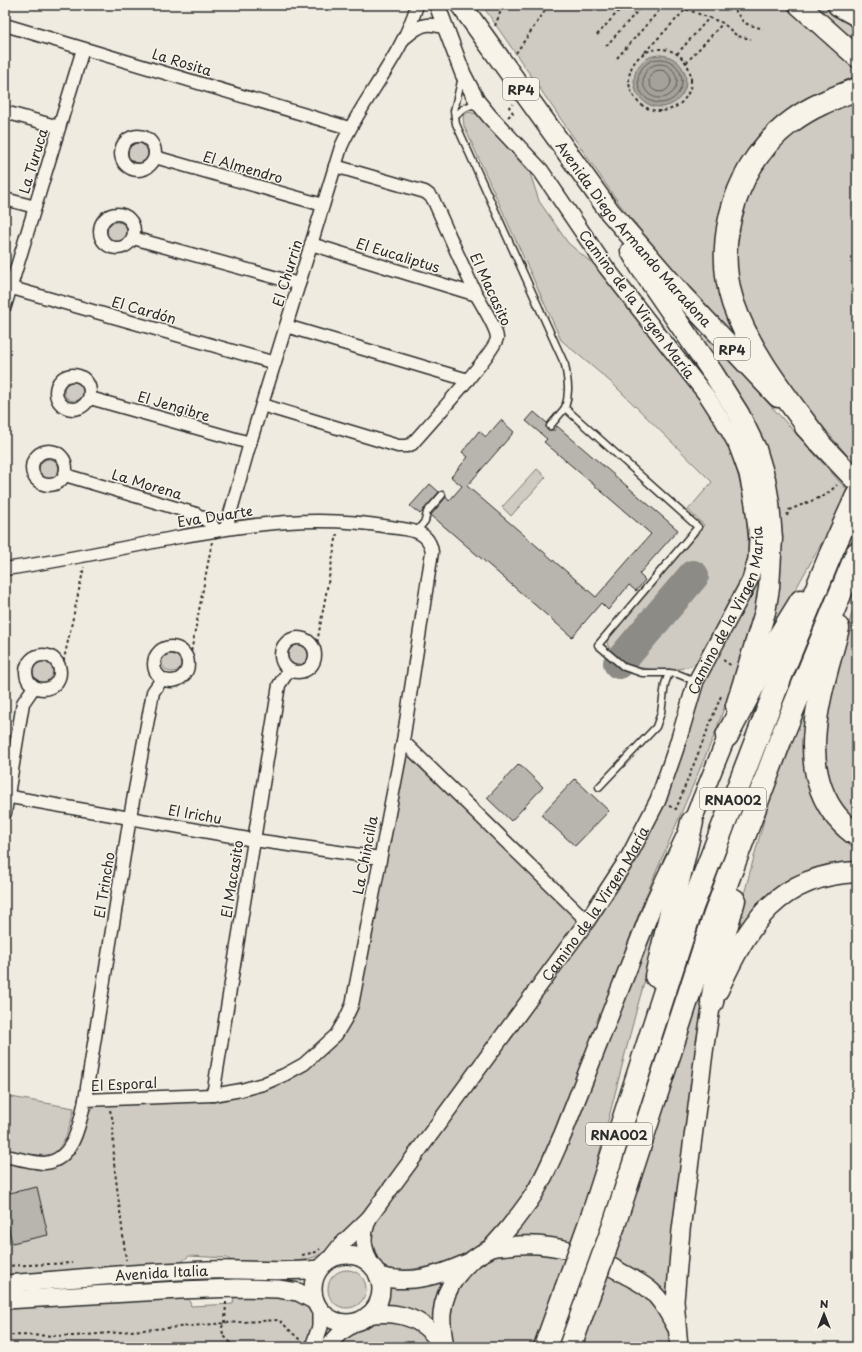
<svg xmlns="http://www.w3.org/2000/svg" width="862" height="1352" viewBox="0 0 862 1352" font-family="'Playpen Sans',sans-serif">
<style>
.green{fill:#cfcbc2;stroke:#7d7b76}
.water{fill:#a4a29a;stroke:#74726e}
.lines{fill:none;stroke-linecap:round;stroke-linejoin:round}
.shore{stroke:#5b5b57;stroke-width:1}
.taxiway{stroke:#8d8b86;stroke-width:32}
.building{fill:#b8b5ae;stroke:#2b2b2b}
.service-casing{stroke:#2b2b2b;stroke-width:9}
.minor-casing{stroke:#2b2b2b;stroke-width:15}
.tertiary-casing{stroke:#2b2b2b;stroke-width:18}
.secondary-casing{stroke:#2b2b2b;stroke-width:20}
.primary-casing{stroke:#2b2b2b;stroke-width:23}
.motorway-casing{stroke:#2b2b2b;stroke-width:25}
.path{stroke:#2b2b2b;stroke-width:2;stroke-dasharray:3 3;stroke-linecap:butt}
.service{stroke:#f7f3e8;stroke-width:6}
.minor{stroke:#f7f3e8;stroke-width:12}
.tertiary{stroke:#f7f3e8;stroke-width:15}
.secondary{stroke:#f7f3e8;stroke-width:17}
.primary{stroke:#f7f3e8;stroke-width:20}
.motorway{stroke:#f7f3e8;stroke-width:22}
.motorway-bridge-casing{stroke:#2b2b2b;stroke-width:25;stroke-linecap:butt}
.motorway-bridge{stroke:#f7f3e8;stroke-width:22}
.labels{text-anchor:middle;dominant-baseline:central;stroke-width:3;stroke-linejoin:round;paint-order:stroke}
.shield{fill:#f7f3e8;stroke:#686764;stroke-width:1}
.shield-label{font-size:13px;font-weight:bold;fill:#2b2b2b}
.street-label{font-size:14px;fill:#2b2b2b;stroke:#f7f3e8}
</style>
<rect width="100%" height="100%" fill="#efebe0"/>
<filter id="ink" filterUnits="userSpaceOnUse"><feTurbulence type="fractalNoise" baseFrequency=".025" numOctaves="2"/><feDisplacementMap in="SourceGraphic" scale="8" xChannelSelector="R" yChannelSelector="G"/><feConvolveMatrix kernelMatrix="1 2 1 2 8 2 1 2 1" color-interpolation-filters="sRGB"/></filter>
<g filter="url(#ink)">
<!-- green -->
<g class="green">
<polygon points="482,5 786,5 857,69 857,82 807,102 722,213 753,359 695,297 621,206"/>
<polygon points="813,5 822,5 839,17 857,24 857,43"/>
<polygon points="857,95 857,467 803,403 751,326 734,267 738,215 766,156 814,114"/>
<path d="M468 112 477 114 530 173 539 201 568 243 599 269 701 401 718 426 730 450 738 475 745 505 748 538V557L742 577 696 663C681 673 642 672 627 662 620 658 614 652 608 646L607 642 608 638 704 525 688 510 712 482 613 384 561 340 464 126 463 117Z"/>
<circle cx="138" cy="153" r="10"/>
<circle cx="117" cy="232" r="10"/>
<polygon points="681,309 684,310 848,491 834,521 776,624 773,626 772,625 771,620 779,537 679,310"/>
<circle cx="74" cy="391" r="10"/>
<circle cx="49" cy="469" r="10"/>
<polygon points="537,469 546,477 511,516 502,507"/>
<polygon points="764,552 757,611 716,731 645,898 557,1130 528,1190 515,1207 488,1237 478,1245 457,1258 433,1266 407,1270 397,1270 387,1268 378,1263 373,1255 370,1235 376,1221 593,925 607,905 633,862 665,804 702,683"/>
<polygon points="857,597 857,829 836,807 819,749 822,711"/>
<circle cx="298" cy="655" r="11"/>
<circle cx="172" cy="662" r="10"/>
<circle cx="44" cy="672" r="11"/>
<polygon points="808,696 809,749 857,841 857,865 847,865 732,939 772,790"/>
<path d="M409 757 576 918 575 926 359 1217C347 1230 336 1245 321 1254 303 1265 256 1262 235 1263L227 1258 189 1256 177 1265 5 1276V1162C47 1169 69 1177 83 1128 86 1117 86 1111 97 1105L214 1100 266 1090 308 1068 341 1038 358 1007 404 762 406 758Z"/>
<path d="M659 917C654 953 642 988 633 1023 614 1096 597 1171 572 1242L532 1236 508 1238Z"/>
<polygon points="709,952 697,1050 672,1234 667,1297 639,1274 611,1256"/>
<path d="M5 1096 74 1108C72 1120 64 1150 51 1154 37 1158 19 1152 5 1149Z"/>
<polygon points="360,1234 361,1255 354,1251 343,1251"/>
<polygon points="526,1251 566,1258 534,1347 454,1347 452,1343 449,1321 453,1299 462,1281 476,1268 495,1257"/>
<circle cx="347" cy="1289" r="19"/>
<polygon points="606,1272 635,1287 659,1312 671,1334 673,1347 579,1347"/>
<path d="M446 1278C436 1293 433 1307 434 1324L383 1306 386 1298V1286Z"/>
<polygon points="234,1296 285,1296 311,1306 314,1310 315,1316 307,1347 5,1347 5,1308 165,1297 188,1297 191,1306 233,1304"/>
<polygon points="325,1321 329,1324 339,1327 320,1346"/>
<path d="M388 1321C407 1323 422 1331 433 1347H335C352 1332 366 1324 388 1321Z"/>
</g>
<!-- water -->
<circle class="water" cx="660" cy="81" r="26"/>
<g class="lines">
<!-- shore -->
<g class="shore">
<circle cx="660" cy="81" r="22"/>
<circle cx="660" cy="81" r="17"/>
<circle cx="660" cy="81" r="11"/>
</g>
<!-- taxiway -->
<polyline class="taxiway" points="619,663 693,576"/>
</g>
<!-- building -->
<g class="building">
<polygon points="534,412 547,423 546,427 547,430 555,430 557,426 678,530 639,574 645,580 636,591 629,585 608,610 601,603 572,637 431,515 446,497 449,501 462,486 451,477 468,457 462,452 479,431 486,437 501,420 514,432 467,486 596,597 651,534 544,442 547,439 526,421"/>
<polygon points="430,484 439,492 420,514 410,506"/>
<polygon points="519,764 543,787 511,821 487,798"/>
<polygon points="575,779 609,811 575,846 541,815"/>
<polygon points="37,1187 48,1235 12,1243 5,1214 5,1194"/>
</g>
<g class="lines">
<defs>
<g id="service">
<path d="M462 77 454 111 456 124 565 365C568 381 570 393 565 408L698 527 598 645 624 667 642 673H669L678 674 695 681"/>
<path d="M455 117C463 108 466 106 478 104"/>
<polyline points="550,426 565,408"/>
<polyline points="417,531 425,521 427,512 442,495"/>
<polyline points="599,787 656,727 661,713 665,684 669,673"/>
</g>
<g id="minor">
<polyline points="5,25 349,128"/>
<path d="M406 37C421 24 427 22 445 28"/>
<polyline points="5,112 59,127"/>
<circle cx="138" cy="153" r="17"/>
<polyline points="155,157 323,205"/>
<polyline points="5,199 35,207"/>
<circle cx="117" cy="231" r="17"/>
<polyline points="133,238 299,284"/>
<polyline points="311,244 477,295"/>
<polyline points="5,286 275,363"/>
<polyline points="5,306 83,49"/>
<polyline points="286,326 468,380"/>
<circle cx="73" cy="392" r="17"/>
<polyline points="90,398 250,443"/>
<path d="M262 405 398 446H407L412 444C425 429 496 351 497 338 497 329 482 305 477 296 462 265 448 232 433 199L429 195 425 192 335 166"/>
<circle cx="49" cy="468" r="17"/>
<polyline points="65,475 196,514 211,523 215,531"/>
<path d="M226 528 250 443 341 147C363 97 402 57 417 5"/>
<path d="M5 569C63 561 121 548 179 537 251 524 316 514 390 527 408 530 429 529 432 552L403 741 352 1005 345 1020 336 1035 304 1064 284 1075 263 1084 241 1090 213 1095 85 1100C80 1123 74 1160 45 1163 35 1163 16 1158 5 1156"/>
<circle cx="298" cy="655" r="17"/>
<circle cx="171" cy="664" r="17"/>
<circle cx="43" cy="672" r="17"/>
<polyline points="403,741 587,921"/>
<polyline points="5,796 254,840 380,858"/>
<polyline points="5,813 23,703 34,687"/>
<polyline points="213,1095 279,685 289,670"/>
<polyline points="85,1100 130,817 153,692 162,679"/>
</g>
<g id="tertiary">
<path d="M369 1218C361 1238 363 1247 372 1266"/>
<path id="s1" d="M328 1261 339 1247 369 1218 587 921 628 858 658 800 676 748 696 681 750 580 756 559 757 538 753 504 747 474 736 444 723 421 707 396 606 267 541 171 490 117 477 101 463 74 437 5"/>
<polyline points="313,1347 320,1327 320,1311"/>
<polyline points="327,1347 339,1334 359,1321"/>
</g>
<g id="secondary">
<path d="M491 1248C505 1233 518 1217 530 1200 544 1180 553 1156 563 1134L655 900 692 822 727 736"/>
<circle cx="347" cy="1289" r="34"/>
<path d="M378 1276C411 1285 437 1276 467 1263"/>
<path id="s2" d="M5 1284C72 1279 139 1272 206 1270 244 1269 282 1273 319 1269"/>
<polyline points="5,1300 180,1290 236,1288 278,1289 298,1292 315,1301"/>
<path d="M368 1315C391 1311 415 1315 431 1332 436 1336 439 1342 443 1347"/>
<path d="M445 1347C443 1336 441 1325 442 1314 444 1286 465 1260 490 1249 495 1246 503 1247 508 1246 549 1241 589 1253 624 1274 633 1279 642 1283 650 1290 661 1299 669 1314 676 1327"/>
<polyline points="679,1347 675,1301 681,1230 705,1045 712,1002"/>
</g>
<g id="primary">
<path id="s3" d="M461 5 610 212 682 295 778 397"/>
<polyline points="799,5 857,57"/>
<polyline points="631,251 641,268 713,373 739,414 756,449 765,479 769,503 772,538 769,588 765,612 736,706"/>
<polyline points="805,427 857,482"/>
<path d="M718 990C748 924 778 875 857 872"/>
</g>
<g id="motorway">
<polyline points="839,5 857,15"/>
<path d="M817 439C786 397 750 353 733 303 712 238 738 161 792 121 812 106 834 98 857 89"/>
<path d="M838 628C823 687 793 763 837 817 843 824 849 830 857 835"/>
<polyline points="727,736 780,635 801,601"/>
<polyline points="656,976 692,822"/>
<polyline points="712,1002 721,946 734,900"/>
<polyline points="592,1217 692,907 784,668 832,551 857,496"/>
<polyline points="614,1225 715,914 780,741 857,553"/>
<polyline points="545,1347 566,1289"/>
<polyline points="570,1347 588,1297"/>
</g>
</defs>
<!-- service casing -->
<use href="#service" class="service-casing"/>
<!-- minor casing -->
<use href="#minor" class="minor-casing"/>
<!-- tertiary casing -->
<use href="#tertiary" class="tertiary-casing"/>
<!-- secondary casing -->
<use href="#secondary" class="secondary-casing"/>
<!-- primary casing -->
<use href="#primary" class="primary-casing"/>
<!-- motorway casing -->
<use href="#motorway" class="motorway-casing"/>
<!-- path -->
<g class="path">
<polyline points="675,5 723,23 737,36 751,39"/>
<polyline points="731,5 744,23 763,29"/>
<polyline points="495,26 503,5"/>
<polyline points="597,35 624,5"/>
<polyline points="606,46 643,5"/>
<circle cx="660" cy="80" r="31"/>
<polyline points="645,52 686,9"/>
<polyline points="516,53 549,5"/>
<polyline points="677,54 709,18"/>
<polyline points="617,58 664,5"/>
<polyline points="686,63 723,23"/>
<polyline points="508,117 513,113 509,107 513,104"/>
<polyline points="787,516 789,510 826,495 837,485"/>
<polyline points="315,654 337,534"/>
<polyline points="723,660 732,666"/>
<polyline points="189,663 212,542"/>
<polyline points="61,673 84,567"/>
<polyline points="669,806 676,809 721,696"/>
<polyline points="110,1110 113,1121 114,1163 126,1260"/>
<polyline points="302,1255 316,1252 320,1249"/>
<polyline points="5,1266 72,1263"/>
<polyline points="226,1302 225,1323 222,1327 223,1335 235,1347"/>
<polyline points="5,1335 74,1336 225,1323 279,1320 301,1341"/>
</g>
<!-- service -->
<use href="#service" class="service"/>
<!-- minor -->
<use href="#minor" class="minor"/>
<!-- tertiary -->
<use href="#tertiary" class="tertiary"/>
<!-- secondary -->
<use href="#secondary" class="secondary"/>
<!-- primary -->
<use href="#primary" class="primary"/>
<!-- motorway -->
<use href="#motorway" class="motorway"/>
<defs>
<g id="motorway-bridge">
<polyline points="566,1289 592,1217"/>
<polyline points="588,1297 614,1225"/>
</g>
</defs>
<!-- motorway-bridge casing -->
<use href="#motorway-bridge" class="motorway-bridge-casing"/>
<!-- motorway-bridge -->
<use href="#motorway-bridge" class="motorway-bridge"/>
</g>
</g>
<g class="labels">
<!-- shield labels -->
<g class="shield">
<rect x="503" y="78" width="36" height="22" rx="3"/>
<rect x="714" y="338" width="36" height="22" rx="3"/>
<rect x="700" y="788" width="66" height="22" rx="3"/>
<rect x="586" y="1123" width="66" height="22" rx="3"/>
</g>
<g class="shield-label">
<text x="521" y="89">RP4</text>
<text x="732" y="349">RP4</text>
<text x="733" y="799">RNA002</text>
<text x="619" y="1134">RNA002</text>
</g>
<!-- street labels -->
<g class="street-label">
<text transform="translate(182 62) rotate(17)">La Rosita</text>
<text transform="translate(33 161) rotate(-73)">La Turuca</text>
<text transform="translate(243 167) rotate(16)">El Almendro</text>
<text stroke="none"><textPath href="#s3" startOffset="287">Avenida Diego Armando Maradona</textPath></text>
<text transform="translate(398 255) rotate(17)">El Eucaliptus</text>
<text transform="translate(287 273) rotate(-73)">El Churrin</text>
<text transform="translate(491 289) rotate(65)">El Macasito</text>
<text transform="translate(637 304) rotate(53)">Camino de la Virgen María</text>
<text transform="translate(144 310) rotate(16)">El Cardón</text>
<text transform="translate(174 406) rotate(16)">El Jengibre</text>
<text transform="translate(147 484) rotate(17)">La Morena</text>
<text transform="translate(215 516) rotate(-9)">Eva Duarte</text>
<text stroke="none"><textPath href="#s1" startOffset="771">Camino de la Virgen María</textPath></text>
<text transform="translate(195 814) rotate(10)">El Irichu</text>
<text transform="translate(365 855) rotate(-79)">La Chincilla</text>
<text transform="translate(232 879) rotate(-81)">El Macasito</text>
<text transform="translate(104 885) rotate(-81)">El Trincho</text>
<text stroke="none"><textPath href="#s1" startOffset="447">Camino de la Virgen María</textPath></text>
<text transform="translate(124 1084) rotate(-3)">El Esporal</text>
<text stroke="none"><textPath href="#s2" startOffset="157">Avenida Italia</textPath></text>
</g>
</g>
<!-- margin -->
<rect width="862" height="1352" fill="none" stroke="#f7f3e8" stroke-width="20"/>
<rect x="10" y="10" width="842" height="1332" fill="none" stroke="#2b2b2b" stroke-width="1.5" filter="url(#ink)"/>
<!-- north arrow -->
<g transform="translate(824 1314)" stroke="#f7f3e8" stroke-width="3" paint-order="stroke">
<path d="M0-3L7 15L0 10L-7 15Z" fill="#2b2b2b"/>
<text y="-6" font-size="11" font-weight="bold" text-anchor="middle" fill="#2b2b2b">N</text>
</g>
</svg>
